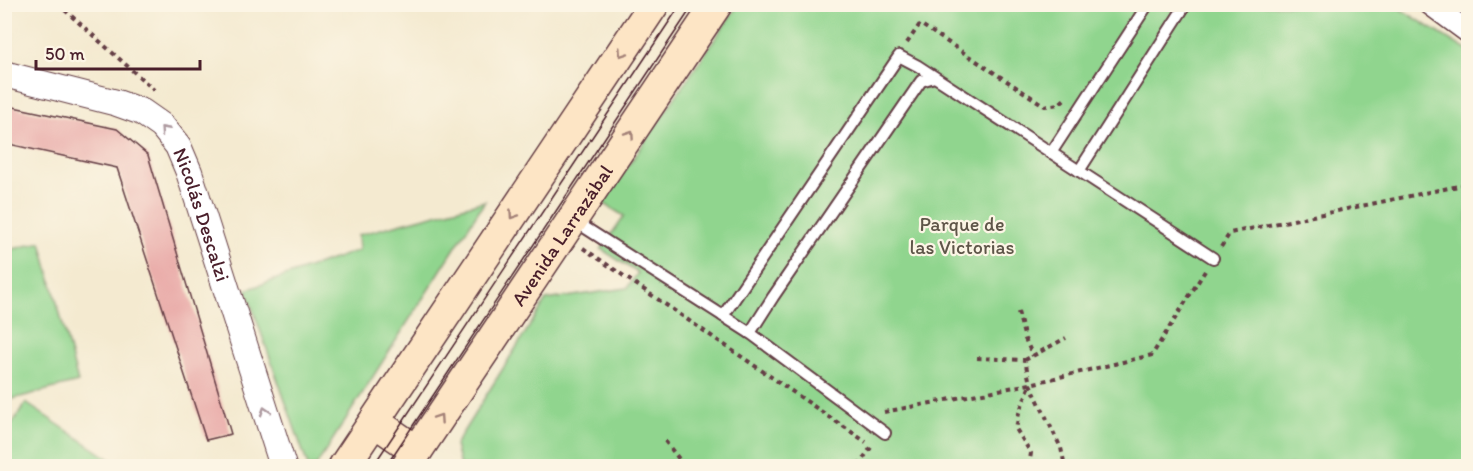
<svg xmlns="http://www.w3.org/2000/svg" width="1473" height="471" viewBox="0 0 1473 471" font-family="Itim,sans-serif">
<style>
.green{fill:#90d58e;stroke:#6d7a5c;stroke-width:1.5}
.building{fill:#eaaeab}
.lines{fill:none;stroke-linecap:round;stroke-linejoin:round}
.service-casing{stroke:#643d44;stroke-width:14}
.minor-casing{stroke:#643d44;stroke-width:24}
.tertiary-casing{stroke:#643d44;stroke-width:28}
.secondary-casing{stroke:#643d44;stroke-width:33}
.path{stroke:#643d44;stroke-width:4;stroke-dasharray:4.5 4.5;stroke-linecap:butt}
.service{stroke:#fff;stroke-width:10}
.minor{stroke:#fff;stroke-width:21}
.tertiary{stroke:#fff;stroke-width:26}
.secondary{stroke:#fde5c5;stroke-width:30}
.tram{stroke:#4a1f2b;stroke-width:1.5}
.oneway{stroke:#a48278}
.oneway2{stroke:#ae9aa0}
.labels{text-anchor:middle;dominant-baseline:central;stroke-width:4.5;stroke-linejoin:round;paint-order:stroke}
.street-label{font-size:20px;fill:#4a1f2b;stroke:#fcf5e5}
.park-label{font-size:20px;fill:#5f5649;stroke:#fcf5e5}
</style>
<rect width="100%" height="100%" fill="#fcf5e5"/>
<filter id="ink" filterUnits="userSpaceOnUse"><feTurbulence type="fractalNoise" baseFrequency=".0167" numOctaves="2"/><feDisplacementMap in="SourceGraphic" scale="12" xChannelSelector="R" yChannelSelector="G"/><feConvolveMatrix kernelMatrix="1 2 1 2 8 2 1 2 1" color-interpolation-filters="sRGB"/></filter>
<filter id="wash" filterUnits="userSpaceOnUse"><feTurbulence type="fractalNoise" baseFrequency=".008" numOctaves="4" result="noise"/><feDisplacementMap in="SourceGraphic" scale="24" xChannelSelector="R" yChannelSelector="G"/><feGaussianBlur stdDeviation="1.35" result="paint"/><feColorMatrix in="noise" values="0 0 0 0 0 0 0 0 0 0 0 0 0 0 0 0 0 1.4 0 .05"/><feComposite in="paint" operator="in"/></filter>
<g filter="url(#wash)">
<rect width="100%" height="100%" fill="#f4ead0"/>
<!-- green -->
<g class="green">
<polygon points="738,5 1394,5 1468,51 1468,466 460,466 455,445 546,300 627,288 638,273 601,249 624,216 603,203"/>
<polygon points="485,201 316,466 308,466 246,290 359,250 358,235"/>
<polygon points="41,242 78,382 5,401 5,251"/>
<polygon points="26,403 120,466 5,466 5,434"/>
</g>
<g id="blocks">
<!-- building -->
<polygon class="building" points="4,105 117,129 148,155 231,434 206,440 117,168 4,143"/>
</g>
</g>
<g filter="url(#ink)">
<use href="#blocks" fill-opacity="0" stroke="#643d44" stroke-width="1.5"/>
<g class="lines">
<defs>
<g id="service">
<polyline points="1051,153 1148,4"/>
<polyline points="1079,171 1186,4"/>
<polyline points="573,220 750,333 885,433"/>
<polyline points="723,316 899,56 918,66 1213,258"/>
<polyline points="750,333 773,297 921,81 934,77"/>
</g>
<polyline id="minor" points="1430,4 1468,32"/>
<g id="tertiary">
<path id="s1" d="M4 74 117 103 142 112 162 126 178 146 189 172 283 466"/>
</g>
<g id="secondary">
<polyline points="375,422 417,451"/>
<polyline points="344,466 654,4"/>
<path id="s2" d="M407 466 717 4"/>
</g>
</defs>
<!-- service casing -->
<use href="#service" class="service-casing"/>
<!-- minor casing -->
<use href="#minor" class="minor-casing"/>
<!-- tertiary casing -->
<use href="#tertiary" class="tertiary-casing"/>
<!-- secondary casing -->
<use href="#secondary" class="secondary-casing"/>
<!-- path -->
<g class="path">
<polyline points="58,4 154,90"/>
<polyline points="907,43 920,24 1045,106 1059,104 1067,97"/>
<polyline points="1221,247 1230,233 1468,184"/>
<polyline points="583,248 866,442"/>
<polyline points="1018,312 1025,339 1033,356"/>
<polyline points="977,358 1025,360 1030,384 1061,448 1065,466"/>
<polyline points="1025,360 1066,338"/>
<polyline points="884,412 1030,384 1152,355 1205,271"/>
<polyline points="665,441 679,459 680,466"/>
<polyline points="858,466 872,446"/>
<polyline points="1029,466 1031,453 1016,429 1019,413 1030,385"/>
</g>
<!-- service -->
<use href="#service" class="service"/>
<!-- minor -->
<use href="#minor" class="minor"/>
<!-- tertiary -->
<use href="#tertiary" class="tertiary"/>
<!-- secondary -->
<use href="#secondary" class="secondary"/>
<!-- tram -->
<g class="tram">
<polyline points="373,466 681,4"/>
<polyline points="386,466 694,4"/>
</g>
</g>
<!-- one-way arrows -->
<defs><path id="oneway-chevron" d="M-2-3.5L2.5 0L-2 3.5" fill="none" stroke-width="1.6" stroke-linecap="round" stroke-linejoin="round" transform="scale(1.5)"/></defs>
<g class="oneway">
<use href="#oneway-chevron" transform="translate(622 53) rotate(124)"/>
<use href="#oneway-chevron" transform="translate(630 134) rotate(-56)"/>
<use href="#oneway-chevron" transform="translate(513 215) rotate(124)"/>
<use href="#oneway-chevron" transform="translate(439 418) rotate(-56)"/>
</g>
<g class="oneway2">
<use href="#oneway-chevron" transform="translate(164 130) rotate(-132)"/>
<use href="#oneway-chevron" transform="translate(265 411) rotate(-108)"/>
</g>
</g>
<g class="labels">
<!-- street labels -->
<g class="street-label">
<text stroke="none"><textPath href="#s1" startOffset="266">Nicolás Descalzi</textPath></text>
<text stroke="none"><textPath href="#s2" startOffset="278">Avenida Larrazábal</textPath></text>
</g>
<!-- park labels -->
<g class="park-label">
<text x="962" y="224">Parque de<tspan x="962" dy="23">las Victorias</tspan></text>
</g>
</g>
<!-- margin -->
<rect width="1473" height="471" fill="none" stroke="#fcf5e5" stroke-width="24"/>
<!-- scale -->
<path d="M36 60v9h164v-9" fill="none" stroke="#4a1f2b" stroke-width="3"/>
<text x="45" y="60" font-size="18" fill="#4a1f2b" stroke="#fcf5e5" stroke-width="4.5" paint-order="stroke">50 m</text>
</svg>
